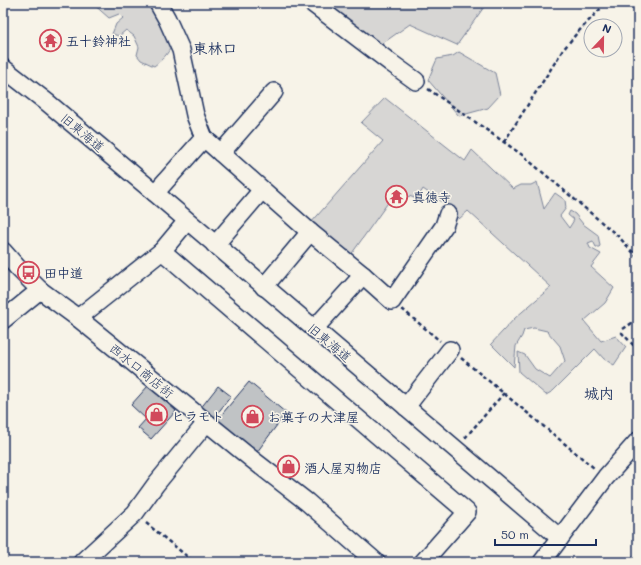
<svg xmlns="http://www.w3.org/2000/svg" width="641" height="565" viewBox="0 0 641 565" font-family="Mali,'Klee One',sans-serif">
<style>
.green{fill:#d7d6d4;stroke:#798299}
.building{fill:#c0c3c5;stroke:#1b2f5e}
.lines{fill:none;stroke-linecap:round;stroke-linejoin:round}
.minor-casing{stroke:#1b2f5e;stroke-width:20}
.path{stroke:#1b2f5e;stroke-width:2.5;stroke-dasharray:4 3;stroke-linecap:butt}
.minor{stroke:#f7f3e8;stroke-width:17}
.labels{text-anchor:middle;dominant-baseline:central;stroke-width:3;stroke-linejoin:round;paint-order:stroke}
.poi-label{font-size:13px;font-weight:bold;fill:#1b2f5e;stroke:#f7f3e8;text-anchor:start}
.street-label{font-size:13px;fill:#1b2f5e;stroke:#f7f3e8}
.quarter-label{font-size:15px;font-weight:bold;fill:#1b2f5e;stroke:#f7f3e8}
</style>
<rect width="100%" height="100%" fill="#f7f3e8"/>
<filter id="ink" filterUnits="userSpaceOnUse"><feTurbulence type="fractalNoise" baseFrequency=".025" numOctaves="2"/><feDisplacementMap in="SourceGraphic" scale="8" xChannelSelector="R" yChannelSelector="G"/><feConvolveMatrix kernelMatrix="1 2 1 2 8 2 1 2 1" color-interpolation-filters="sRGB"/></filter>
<g filter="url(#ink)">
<!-- green -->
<g class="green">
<path d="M92 3H151L172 45C168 54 162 60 154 66L141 60 137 55 139 47 134 36 126 30 119 36 112 34 116 24 123 18 119 14 109 18Z"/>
<polygon points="324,3 482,3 484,7 457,45 410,24 376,48"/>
<polygon points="459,52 495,73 500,95 488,108 459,116 428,80 437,59 453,56"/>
<polygon points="385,98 465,161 472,150 513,189 521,185 531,185 537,182 544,209 555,193 565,200 566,208 560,216 569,228 574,220 568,215 570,211 575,214 583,224 598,235 600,246 599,247 596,247 593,241 588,243 590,248 601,254 591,267 614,288 605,303 584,321 601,341 616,336 626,347 614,365 604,359 595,349 553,391 546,395 519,372 518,352 525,355 535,369 550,378 565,361 560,346 547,331 534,328 524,330 522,336 516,346 514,367 491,344 515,318 551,287 468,211 459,219 450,207 423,189 417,199 409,196 401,202 392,197 350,256 310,224 383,141 361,123"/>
</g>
<!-- building -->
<g class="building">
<polygon points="249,382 286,413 257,452 217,420"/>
<polygon points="148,386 176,411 151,439 138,428 146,419 131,405"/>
<polygon points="218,386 231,396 213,419 200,409"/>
</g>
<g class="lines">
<defs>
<g id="minor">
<polyline points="158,3 167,19 181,50 195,115 204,138 310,232 363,275 392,301 444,226 448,214"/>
<polyline points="312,3 391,63 416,81"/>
<polyline points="3,68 48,103 155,193 560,538"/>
<polyline points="221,153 274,92"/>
<polyline points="155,193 204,138"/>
<polyline points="215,245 262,190"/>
<polyline points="3,251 17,267 40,290 78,318 253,460 307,502 376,562"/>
<polyline points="162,251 467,512 423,562"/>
<polyline points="264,287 310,232"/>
<polyline points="78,318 162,251 187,221"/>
<polyline points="3,320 40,290"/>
<polyline points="314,329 363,275"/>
<polyline points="406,407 450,350"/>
<polyline points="82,562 135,513 156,484 206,423"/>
<polyline points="542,562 606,477 638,441"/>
</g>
</defs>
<!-- minor casing -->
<use href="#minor" class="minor-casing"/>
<!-- path -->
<g class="path">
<polyline points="428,89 521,154 619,237 638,258"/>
<polyline points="504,142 563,50 577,33 606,3"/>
<polyline points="402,309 440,341"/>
<polyline points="638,319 623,329 622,333 638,350"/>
<polyline points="461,358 594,468"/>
<polyline points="465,438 504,393"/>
<polyline points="146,523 194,562"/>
</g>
<!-- minor -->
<use href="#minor" class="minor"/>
</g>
</g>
<!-- icons -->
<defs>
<symbol id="temple-ring" viewBox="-11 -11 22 22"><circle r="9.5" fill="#f7f3e8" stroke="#d1495b" stroke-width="1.5"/><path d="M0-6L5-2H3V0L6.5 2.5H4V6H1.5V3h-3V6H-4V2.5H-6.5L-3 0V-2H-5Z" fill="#d1495b"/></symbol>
<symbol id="bus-ring" viewBox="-11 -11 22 22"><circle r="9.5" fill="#f7f3e8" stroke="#d1495b" stroke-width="1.5"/><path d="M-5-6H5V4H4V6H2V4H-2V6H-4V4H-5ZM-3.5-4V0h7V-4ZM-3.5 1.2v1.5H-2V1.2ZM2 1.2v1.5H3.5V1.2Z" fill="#d1495b"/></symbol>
<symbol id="shop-ring" viewBox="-11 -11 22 22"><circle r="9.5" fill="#f7f3e8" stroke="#d1495b" stroke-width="1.5"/><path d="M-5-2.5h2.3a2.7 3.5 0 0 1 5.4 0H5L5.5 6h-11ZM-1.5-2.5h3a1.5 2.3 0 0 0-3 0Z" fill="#d1495b"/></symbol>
</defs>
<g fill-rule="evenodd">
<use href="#temple-ring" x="38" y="28" width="25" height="25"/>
<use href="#temple-ring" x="384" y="184" width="25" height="25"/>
<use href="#bus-ring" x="16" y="260" width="25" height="25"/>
<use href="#shop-ring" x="144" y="402" width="25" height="25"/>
<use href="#shop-ring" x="240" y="404" width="25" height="25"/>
<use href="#shop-ring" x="276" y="454" width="25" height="25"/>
</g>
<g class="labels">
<!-- poi labels -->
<g class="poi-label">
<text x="66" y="40">五十鈴神社</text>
<text x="412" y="196">真徳寺</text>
<text x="44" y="272">田中道</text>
<text x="172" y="415">ヒラモト</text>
<text x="268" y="416">お菓子の大津屋</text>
<text x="304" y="467">酒人屋刃物店</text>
</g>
<!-- street labels -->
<g class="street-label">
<text transform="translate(83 132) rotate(40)">旧東海道</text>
<text transform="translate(330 342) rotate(40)">旧東海道</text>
<text transform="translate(142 370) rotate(39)">西水口商店街</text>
</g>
<!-- quarter labels -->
<g class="quarter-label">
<text x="215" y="48">東林口</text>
<text x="599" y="393">城内</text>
</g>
</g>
<!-- margin -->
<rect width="641" height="565" fill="none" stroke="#f7f3e8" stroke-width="16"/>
<rect x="8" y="8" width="625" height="549" fill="none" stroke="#1b2f5e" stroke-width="1.5" filter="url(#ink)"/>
<!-- north arrow -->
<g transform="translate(603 38) rotate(22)"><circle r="19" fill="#f7f3e8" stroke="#9fa5b1"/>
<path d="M0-3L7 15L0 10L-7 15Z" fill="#d1495b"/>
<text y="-6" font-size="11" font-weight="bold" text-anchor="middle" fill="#1b2f5e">N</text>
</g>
<!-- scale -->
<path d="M495 539v6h101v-6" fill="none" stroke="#1b2f5e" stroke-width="2"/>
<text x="501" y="539" font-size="12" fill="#1b2f5e" stroke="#f7f3e8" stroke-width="3" paint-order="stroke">50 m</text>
</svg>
